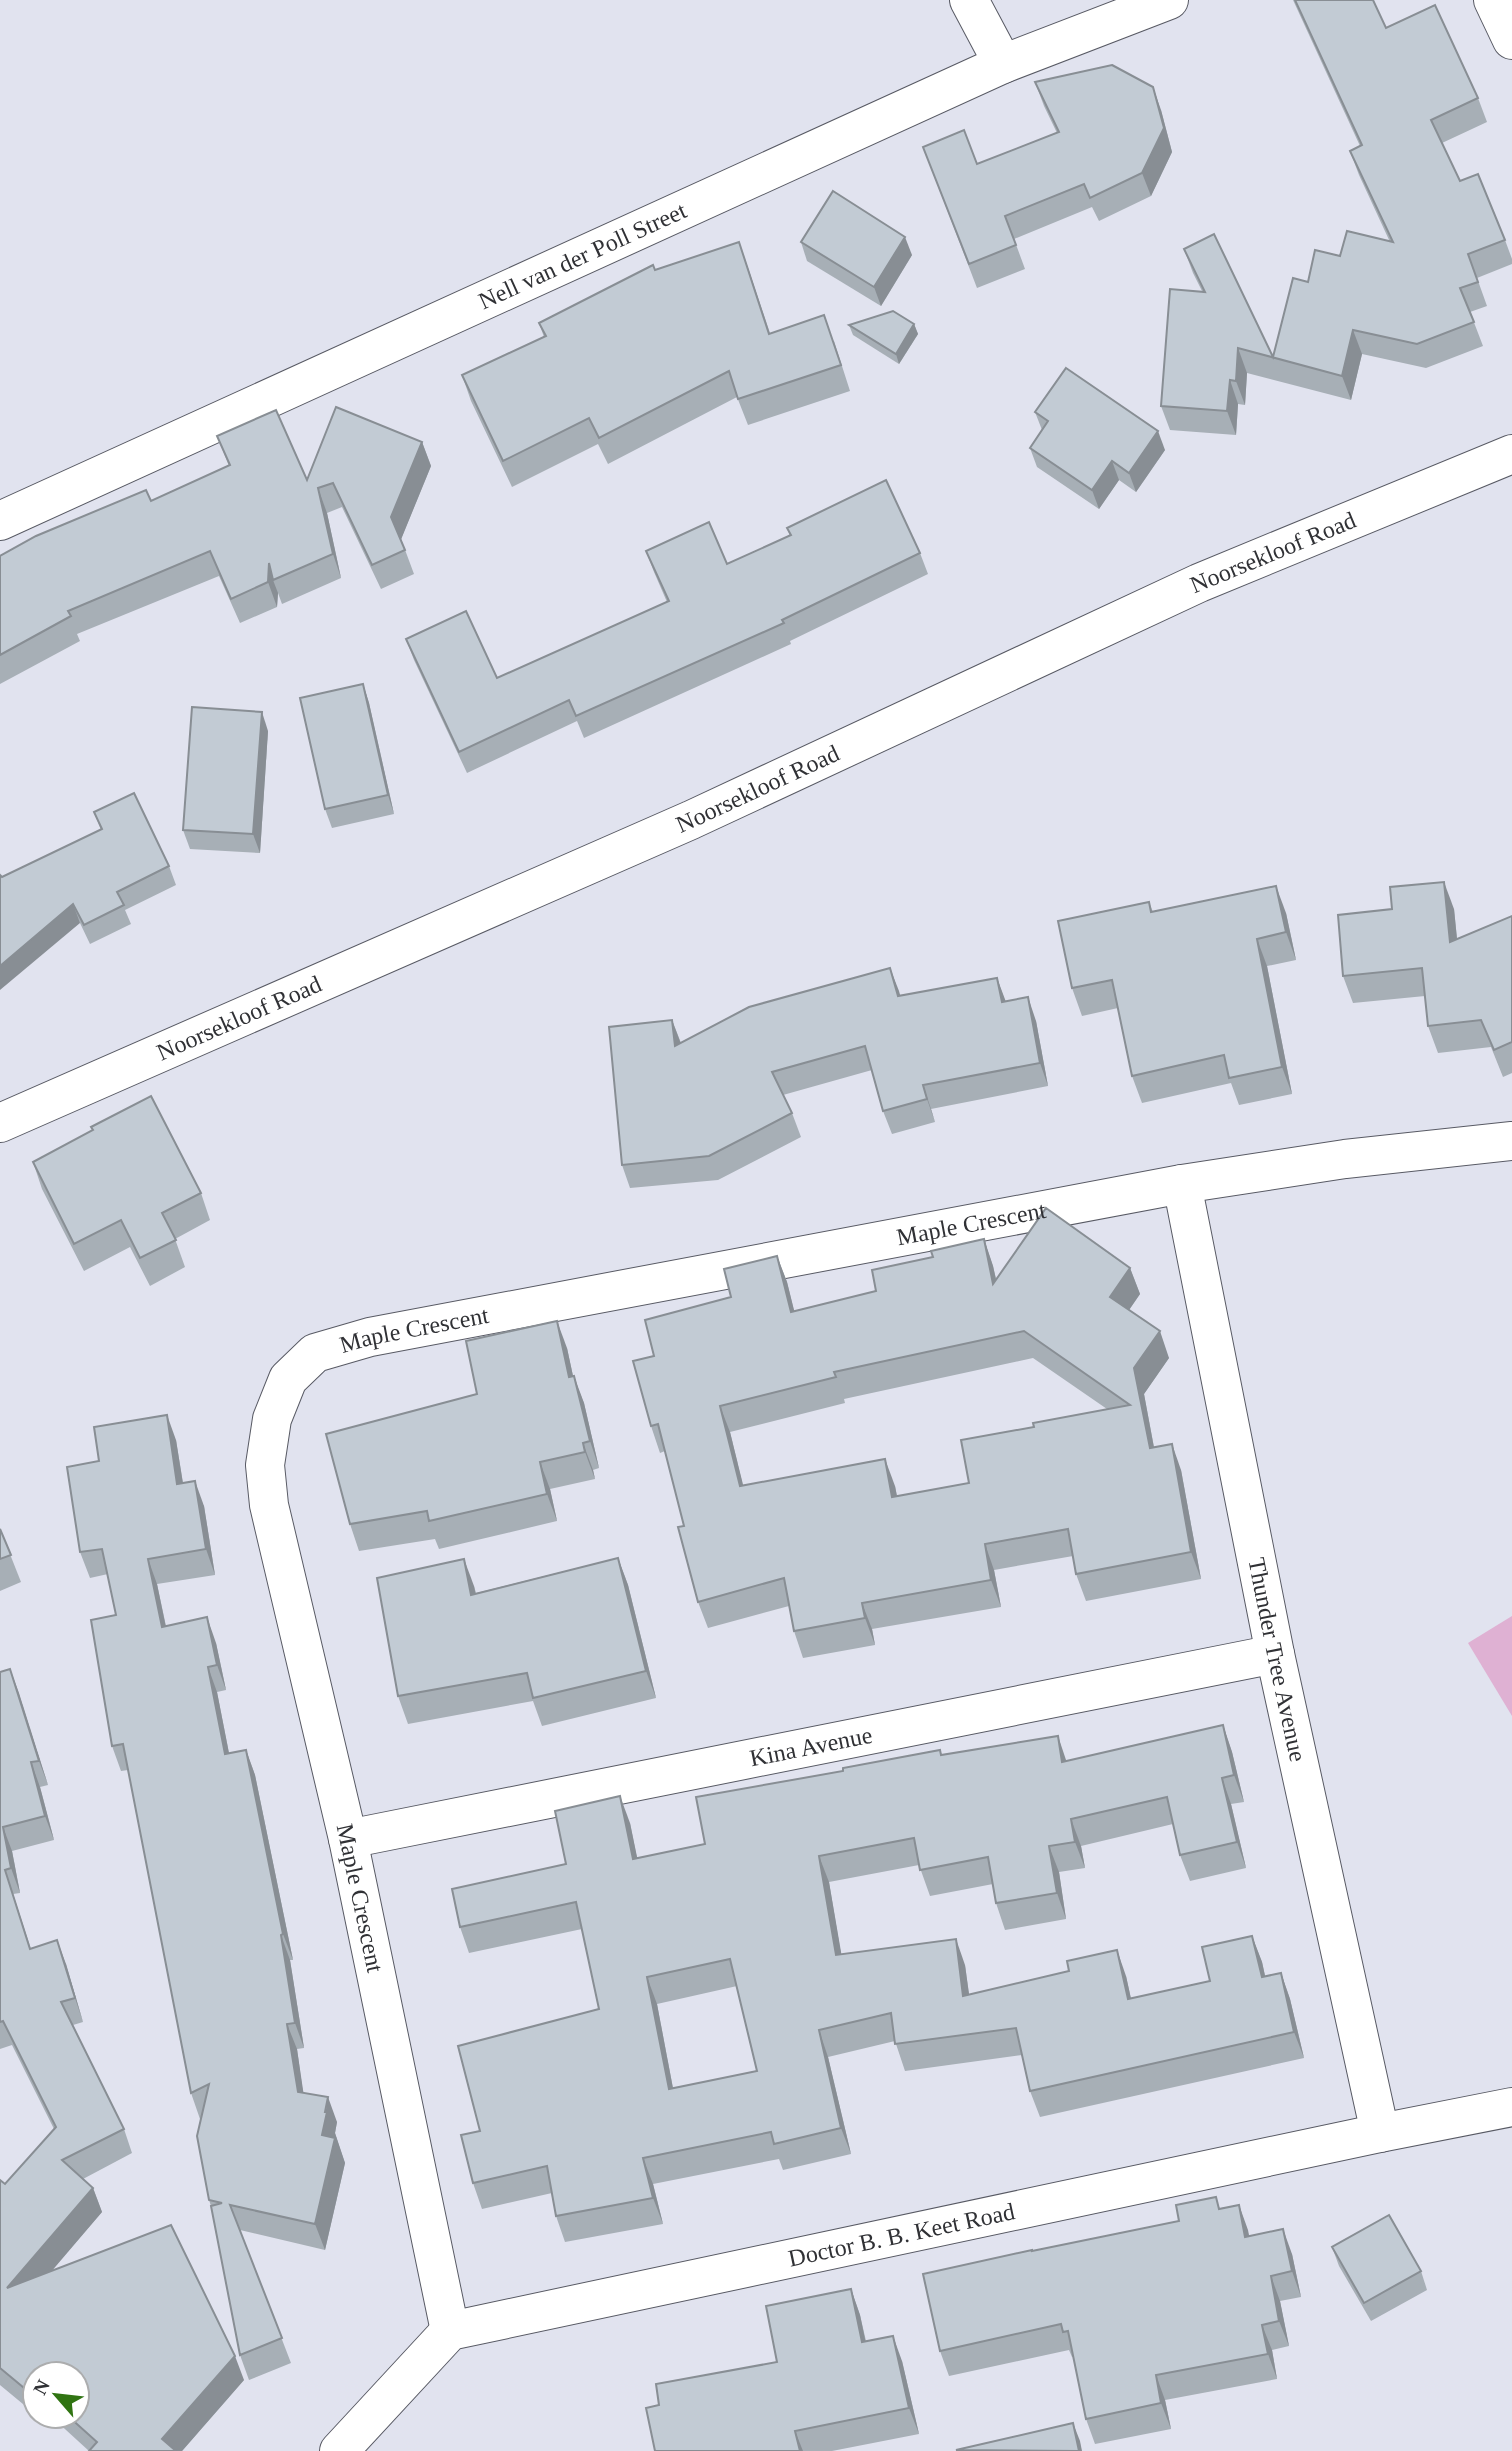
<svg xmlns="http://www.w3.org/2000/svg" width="1512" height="2451" viewBox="0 0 1512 2451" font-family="'Times New Roman',serif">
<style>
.green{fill:#dfb1d3}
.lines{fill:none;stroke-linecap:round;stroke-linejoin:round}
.street-casing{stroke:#585a64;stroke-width:40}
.secondary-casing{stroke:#585a64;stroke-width:40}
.street{stroke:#fff;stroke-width:38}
.secondary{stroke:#fff;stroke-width:38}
.wall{fill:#a7afb6;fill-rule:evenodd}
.shaded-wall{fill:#888e94}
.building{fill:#c2cbd4;stroke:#888e94;stroke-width:2;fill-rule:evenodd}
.labels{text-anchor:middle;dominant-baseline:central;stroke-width:5;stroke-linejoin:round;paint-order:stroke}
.street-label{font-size:24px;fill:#303135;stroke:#fff}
</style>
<rect width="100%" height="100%" fill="#e1e3ef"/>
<!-- green -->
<polygon class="green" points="1512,1616 1512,1716 1468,1643"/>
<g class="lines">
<defs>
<g id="street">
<polyline points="969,0 1003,64"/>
<polyline points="1493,0 1512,40"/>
<path id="s1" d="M0 521 1003 64 1169 0"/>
<path id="s2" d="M1182 1184 1275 1654 1380 2133"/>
<path id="s3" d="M348 1839 1275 1654"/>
<path id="s4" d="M450 2331 348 1839 269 1505 265 1465 272 1419 288 1379 315 1353 370 1337 1182 1184 1345 1159 1512 1141"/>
<path id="s5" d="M339 2451 450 2331 1380 2133 1512 2107"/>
</g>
<g id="secondary">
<path id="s6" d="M0 1123 691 820 1199 583 1512 454"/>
</g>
</defs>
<!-- street casing -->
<use href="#street" class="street-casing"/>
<!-- secondary casing -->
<use href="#secondary" class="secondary-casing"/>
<!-- street -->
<use href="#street" class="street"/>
<!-- secondary -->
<use href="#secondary" class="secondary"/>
</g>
<!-- wall -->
<g class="wall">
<polygon points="1293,0 1373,0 1386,28 1478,98 1487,122 1442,143 1460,181 1505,240 1512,259 1512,264 1477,278 1487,306 1470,312 1483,346 1426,368 1362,354 1351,400 1247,373 1245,405 1238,404 1236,435 1170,430 1161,406 1202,291 1193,273 1184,249 1273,357 1308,282 1340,256 1390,242 1359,175 1350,151 1360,146"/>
<polygon points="1035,82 1161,110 1172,152 1151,196 1099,221 1092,207 1014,239 1025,269 977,288 923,147 977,164 1057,133 1044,106"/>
<polygon points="801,242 912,255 881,306 807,261"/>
<polygon points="748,268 770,333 834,341 850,391 748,425 737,397 608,464 598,444 512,487 471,401 462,375 544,337 539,323 655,270"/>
<polygon points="914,324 918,334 899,364 853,335 849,325"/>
<polygon points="1035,412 1165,450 1136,492 1119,480 1099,509 1037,467 1030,448 1042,430"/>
<polygon points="217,436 307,480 422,442 431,466 401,539 414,574 381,589 342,507 327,513 341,578 282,604 278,593 277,607 240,623 219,576 77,634 80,641 0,684 0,556 151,501 229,466"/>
<polygon points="787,528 920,553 928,574 790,641 791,644 584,738 577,721 467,773 414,660 406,639 497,678 667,602 654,572 646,551 727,564 790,536"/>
<polygon points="363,684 369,703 394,814 332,828 325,809"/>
<polygon points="268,731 260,853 190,849 183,830"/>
<polygon points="94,812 169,866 176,885 125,910 131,924 90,944 80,923 2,877 101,830"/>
<polygon points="1149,902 1153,912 1286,913 1296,960 1267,966 1292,1094 1239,1105 1231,1083 1142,1103 1132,1076 1118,1008 1082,1016 1072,988"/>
<polygon points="1454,909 1457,939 1512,916 1512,1073 1503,1077 1491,1047 1438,1053 1428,1026 1425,996 1353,1003 1343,976"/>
<polygon points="997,978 1005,1001 1036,1021 1048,1086 931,1109 935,1122 892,1134 883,1111 872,1070 783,1095 792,1113 801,1137 718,1180 630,1188 622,1165 672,1020 681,1043 900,996"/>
<polygon points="33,1162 201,1193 210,1220 175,1239 185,1267 150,1286 130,1247 84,1271 42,1189"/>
<path d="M984 1239 993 1266 996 1279 1130 1268 1140 1294 1129 1310 1169 1358 1144 1394 1154 1447 1181 1470 1201 1579 1086 1601 1076 1574 1073 1556 994 1570 1001 1607 872 1629 875 1645 803 1658 794 1631 789 1606 708 1628 698 1602 684 1526 665 1451 660 1453 651 1426 654 1356 731 1297 777 1256 787 1282 794 1311 876 1291 933 1257ZM1033 1358 1107 1409 1034 1427 969 1483 897 1496 895 1486H743L730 1432 845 1403 844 1399Z"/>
<polygon points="567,1348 573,1376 584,1403 599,1468 593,1470 595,1479 550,1489 557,1521 439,1549 435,1539 359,1551 350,1524 477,1394"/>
<polygon points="176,1440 183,1483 204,1506 215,1575 157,1584 166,1626 216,1643 226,1690 217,1692 229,1753 246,1750 255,1775 293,1960 290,1960 304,2048 297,2049 303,2093 337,2122 335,2133 345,2163 325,2250 240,2230 291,2363 249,2380 240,2355 211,2206 209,2200 201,2118 200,2119 191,2093 128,1770 121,1771 112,1746 116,1615 108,1574 90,1578 80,1552 99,1461"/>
<polygon points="0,1529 21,1582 0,1591"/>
<polygon points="618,1558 628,1585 656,1698 542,1726 533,1701 408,1724 398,1696 474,1586 476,1593"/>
<polygon points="10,1669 48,1785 40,1787 54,1840 12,1851 20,1893 13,1894 31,1949 66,1964 83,2022 73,2025 124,2129 132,2153 83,2179 93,2188 102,2212 51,2271 244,2380 182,2451 89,2451 54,2419 49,2425 38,2416 77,2416 35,2374 35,2414 0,2385 0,2180 5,2184 54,2129 12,2045 0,2049 0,1672"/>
<path d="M1223 1725 1232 1752 1244 1802 1231 1804 1246 1868 1190 1881 1180 1855 1173 1824 1081 1846 1085 1868 1059 1872 1066 1919 1005 1930 996 1903 993 1884 930 1896 919 1865 829 1882 841 1954 965 1965 969 1995 1126 1976 1131 1999 1210 1981 1252 1936 1262 1962 1265 1976 1281 1973 1290 1999 1304 2058 1040 2117 1030 2091 1022 2055 905 2071 895 2041 828 2057 851 2154 783 2170 779 2159 653 2184 663 2224 565 2242 556 2216 552 2193 482 2209 473 2183 480 2131 599 2009 582 1929 469 1953 460 1927 566 1864 630 1823 637 1858 705 1844 942 1755 1066 1761ZM737 1986 757 2071 673 2088 657 2004Z"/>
<polygon points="1239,2205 1249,2236 1292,2254 1301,2297 1280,2301 1289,2346 1272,2350 1277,2379 1165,2400 1171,2429 1095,2444 1086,2419 1074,2357 1072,2357 1069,2350 949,2376 940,2351 1032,2251 1179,2221 1221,2208"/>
<polygon points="1332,2247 1421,2271 1427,2290 1371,2321 1339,2266"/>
<polygon points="851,2289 860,2315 866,2341 902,2361 919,2434 832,2451 655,2451 659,2405 777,2362"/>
</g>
<!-- shaded-wall -->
<g class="shaded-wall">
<polygon points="1153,87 1161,110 1172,152 1151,196 1142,173"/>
<polygon points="905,237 912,255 881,306 874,287"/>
<polygon points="739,242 748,268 778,360 769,334"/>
<polygon points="914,324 918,334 899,364 896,354"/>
<polygon points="1353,330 1362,354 1351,400 1342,376"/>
<polygon points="1238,348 1247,373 1245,405 1236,381"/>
<polygon points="1230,380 1238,404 1236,435 1227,411"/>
<polygon points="1158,431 1165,450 1136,492 1129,473"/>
<polygon points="422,442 431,466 400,542 391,517"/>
<polygon points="1112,461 1119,480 1099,509 1092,490"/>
<polygon points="318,488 327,513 341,578 333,554"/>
<polygon points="269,563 273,580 278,593 277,607 268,582"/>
<polygon points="363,684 369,703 394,814 388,795"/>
<polygon points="262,712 268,731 260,853 253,834"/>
<polygon points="1444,882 1454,909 1460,969 1450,942"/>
<polygon points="1276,886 1286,913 1296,960 1286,932"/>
<polygon points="73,904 80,923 0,990 0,966"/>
<polygon points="1257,939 1267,966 1292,1094 1282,1067"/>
<polygon points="890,968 899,991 907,1020 898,996"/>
<polygon points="997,978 1006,1002 1002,1002"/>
<polygon points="1028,997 1036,1021 1048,1086 1040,1063"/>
<polygon points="672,1020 681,1044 675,1046"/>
<polygon points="923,1085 931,1109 935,1122 927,1099"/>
<polygon points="984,1239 993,1266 1003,1311 993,1284"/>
<polygon points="777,1256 787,1282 801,1338 791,1312"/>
<polygon points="1130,1268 1140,1294 1120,1323 1110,1297"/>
<polygon points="557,1321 567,1348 579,1404 569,1377"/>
<polygon points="1160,1331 1169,1358 1144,1394 1159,1475 1150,1448 1134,1368"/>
<polygon points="574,1376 584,1403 599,1468 590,1441"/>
<polygon points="720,1406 730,1432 750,1513 740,1486"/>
<polygon points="167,1415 176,1440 187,1509 177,1484"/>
<polygon points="583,1443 593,1470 595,1479 585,1452"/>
<polygon points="1172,1444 1181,1470 1201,1579 1191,1552"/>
<polygon points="885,1459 895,1486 902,1524 892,1497"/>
<polygon points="540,1462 550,1489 557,1521 547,1494"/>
<polygon points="195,1481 204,1506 215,1575 206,1549"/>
<polygon points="985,1544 994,1570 1001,1607 991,1580"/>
<polygon points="618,1558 628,1585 656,1698 646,1671"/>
<polygon points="148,1559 157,1584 171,1652 162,1627"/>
<polygon points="464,1559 474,1586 481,1622 471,1595"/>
<polygon points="862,1603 872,1629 875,1645 865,1618"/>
<polygon points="207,1617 216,1643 226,1690 217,1665"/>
<polygon points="208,1667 217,1692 234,1779 225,1754"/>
<polygon points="10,1669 19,1693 48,1785 39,1761"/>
<polygon points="1223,1725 1232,1752 1244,1802 1234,1775"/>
<polygon points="1058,1736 1067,1763 1062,1762"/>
<polygon points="246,1750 255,1775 293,1960 283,1934"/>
<polygon points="31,1762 40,1787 54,1840 45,1816"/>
<polygon points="1222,1778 1231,1804 1246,1868 1237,1842"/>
<polygon points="620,1796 630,1823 643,1886 633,1859"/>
<polygon points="1071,1819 1081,1846 1085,1868 1075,1842"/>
<polygon points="3,1827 12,1851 20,1893 11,1868"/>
<polygon points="1049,1846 1059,1872 1066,1919 1057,1893"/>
<polygon points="819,1856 829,1882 846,1981 836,1955"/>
<polygon points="5,1870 13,1894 38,1973 30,1949"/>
<polygon points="281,1935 290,1960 304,2048 295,2023"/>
<polygon points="1252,1936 1262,1962 1271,2003 1262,1977"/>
<polygon points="956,1939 965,1965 973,2023 963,1996"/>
<polygon points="57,1940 66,1964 83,2022 75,1998"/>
<polygon points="1117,1950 1126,1976 1137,2026 1128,1999"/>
<polygon points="1281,1973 1290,1999 1304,2058 1294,2032"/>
<polygon points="647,1977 657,2004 678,2115 669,2089"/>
<polygon points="287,2024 297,2049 307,2117 298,2092"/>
<polygon points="819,2030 828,2057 851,2154 841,2128"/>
<polygon points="328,2097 337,2122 335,2133 345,2163 325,2250 315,2224 322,2135"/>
<polygon points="643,2158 653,2184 663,2224 653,2198"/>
<polygon points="93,2188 102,2212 16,2313 7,2288"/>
<polygon points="1239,2205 1248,2230 1254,2262 1245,2237"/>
<polygon points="1283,2229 1292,2254 1301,2297 1292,2271"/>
<polygon points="1271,2276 1280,2301 1289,2346 1279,2321"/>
<polygon points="851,2289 860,2315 871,2368 862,2342"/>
<polygon points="1262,2325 1272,2350 1277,2379 1268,2354"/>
<polygon points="893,2336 902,2361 919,2434 909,2408"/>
<polygon points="235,2356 244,2380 182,2451 167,2451 162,2439"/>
<polygon points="1156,2375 1165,2400 1171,2429 1161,2403"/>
<polygon points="46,2416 53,2416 54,2419 49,2425"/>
<polygon points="1073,2423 1080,2441 1082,2451 1079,2451"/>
<polygon points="795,2431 803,2451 800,2451"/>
</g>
<!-- building -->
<g class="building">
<polygon points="1295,0 1373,0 1386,28 1435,5 1478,98 1431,120 1460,181 1478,174 1505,240 1468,254 1478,282 1460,288 1474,322 1417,344 1353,330 1342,376 1238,348 1236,381 1230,380 1227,411 1161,406 1170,289 1205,292 1184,249 1214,234 1273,357 1293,278 1308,282 1315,250 1340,256 1347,231 1393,242 1350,151 1362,145"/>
<polygon points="1112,65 1153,87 1164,128 1142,173 1090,198 1084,184 1005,216 1016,245 969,264 923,147 964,130 977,164 1059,132 1035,82"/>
<polygon points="833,191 905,237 874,287 801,242"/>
<polygon points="739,242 769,334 824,315 841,365 738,399 729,371 599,438 589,418 503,461 462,375 546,336 539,323 653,265 655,270"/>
<polygon points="893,311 914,324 896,354 849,325"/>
<polygon points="1066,368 1158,431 1129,473 1112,461 1092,490 1030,448 1048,421 1035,412"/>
<polygon points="336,407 422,442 391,517 405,550 372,565 333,483 318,488 333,554 273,580 269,563 268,582 231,599 210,551 68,611 71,616 0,655 0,556 36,536 146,490 151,501 230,465 217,436 276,410 307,480"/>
<polygon points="886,480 920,553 782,620 784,623 576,716 569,700 459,752 406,639 466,611 497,678 669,601 646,551 709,522 727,564 791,535 787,528"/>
<polygon points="363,684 388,795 325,809 300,698"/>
<polygon points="192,707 262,712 253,834 183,830"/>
<polygon points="134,793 169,866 117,892 124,905 84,925 73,904 0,966 0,875 2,877 102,829 94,812"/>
<polygon points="1444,882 1450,942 1512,916 1512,1042 1494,1050 1481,1020 1428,1026 1422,968 1343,976 1338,915 1392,909 1390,887"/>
<polygon points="1276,886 1286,932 1257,939 1282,1067 1229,1078 1224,1055 1132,1076 1112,980 1072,988 1058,921 1149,902 1151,912"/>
<polygon points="890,968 898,996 997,978 1002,1002 1028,997 1040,1063 923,1085 927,1099 883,1111 865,1046 772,1072 792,1113 709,1156 622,1165 609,1027 672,1020 675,1046 749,1007"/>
<polygon points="151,1096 201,1193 162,1213 176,1240 140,1258 121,1220 74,1244 33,1162 93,1130 91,1127"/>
<path d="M1046 1208 1130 1268 1110 1297 1160 1331 1134 1368 1150 1448 1172 1444 1191 1552 1076 1574 1068 1529 985 1544 991 1580 862 1603 865 1618 794 1631 784 1578 698 1602 678 1527 684 1526 658 1424 651 1426 633 1361 654 1356 645 1320 731 1297 724 1269 777 1256 791 1312 876 1291 872 1270 933 1257 931 1251 984 1239 993 1284ZM1024 1331 1130 1405 1033 1423 1034 1427 961 1440 969 1483 892 1497 885 1459 740 1486 720 1406 836 1377 834 1372Z"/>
<polygon points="557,1321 569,1377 574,1376 590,1441 583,1443 585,1452 540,1462 547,1494 429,1521 427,1511 350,1524 326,1434 477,1394 466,1341"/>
<polygon points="167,1415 177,1484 195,1481 206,1549 148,1559 162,1627 207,1617 217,1665 208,1667 225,1754 246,1750 283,1934 281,1935 295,2023 287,2024 298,2092 328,2097 325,2112 327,2112 322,2135 335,2138 315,2224 230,2205 282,2338 240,2355 211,2206 222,2203 209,2200 197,2136 209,2084 191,2093 123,1744 112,1746 91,1620 116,1615 102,1549 80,1552 67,1467 99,1461 94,1427"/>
<polygon points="0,1529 11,1555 0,1559"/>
<polygon points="618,1558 646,1671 533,1698 527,1673 398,1696 377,1578 464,1559 471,1595"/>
<polygon points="10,1669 39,1761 31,1762 45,1816 3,1827 11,1868 5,1870 30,1949 57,1940 75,1998 61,2002 124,2129 62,2160 93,2188 7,2288 171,2225 235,2356 162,2439 176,2451 89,2451 97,2442 68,2416 77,2416 77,2374 35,2374 35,2397 0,2368 0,2180 5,2184 56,2127 3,2021 0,2022 0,1672"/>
<path d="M1223 1725 1234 1775 1222 1778 1237 1842 1180 1855 1167 1797 1071 1819 1075 1842 1049 1846 1057 1893 996 1903 988 1857 920 1870 914 1838 819 1856 836 1955 956 1939 963 1996 1069 1971 1067 1961 1117 1950 1128 1999 1210 1981 1202 1947 1252 1936 1262 1977 1281 1973 1294 2032 1030 2091 1016 2028 895 2044 891 2013 819 2030 841 2128 774 2144 771 2132 643 2158 653 2198 556 2216 547 2166 473 2183 461 2135 480 2131 458 2046 599 2009 576 1902 460 1927 452 1889 566 1864 555 1811 620 1796 633 1859 705 1844 696 1797 843 1771V1768L940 1750 941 1755 1058 1736 1062 1762ZM730 1959 757 2071 669 2089 647 1977Z"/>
<polygon points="1216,2197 1219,2209 1239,2205 1245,2237 1283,2229 1292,2271 1271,2276 1279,2321 1262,2325 1268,2354 1156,2375 1161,2403 1086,2419 1068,2331 1063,2332 1061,2324 940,2351 923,2274 1032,2250 1032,2251 1179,2221 1176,2205"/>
<polygon points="1389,2215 1421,2271 1364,2303 1332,2247"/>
<polygon points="851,2289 862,2342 893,2336 909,2408 795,2431 800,2451 655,2451 646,2408 659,2405 656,2384 777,2362 766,2306"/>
<polygon points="1073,2423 1079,2451 956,2450"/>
</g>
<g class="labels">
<!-- street labels -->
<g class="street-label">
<text stroke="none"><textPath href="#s1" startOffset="640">Nell van der Poll Street</textPath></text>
<text stroke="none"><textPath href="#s6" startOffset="1395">Noorsekloof Road</textPath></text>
<text stroke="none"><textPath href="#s6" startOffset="828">Noorsekloof Road</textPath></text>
<text stroke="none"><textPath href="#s6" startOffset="261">Noorsekloof Road</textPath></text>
<text stroke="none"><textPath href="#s4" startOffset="1682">Maple Crescent</textPath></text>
<text stroke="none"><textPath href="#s4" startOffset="1115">Maple Crescent</textPath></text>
<text stroke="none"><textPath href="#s2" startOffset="485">Thunder Tree Avenue</textPath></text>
<text stroke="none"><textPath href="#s3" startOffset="472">Kina Avenue</textPath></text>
<text transform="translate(360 1898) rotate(78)">Maple Crescent</text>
<text stroke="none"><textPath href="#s5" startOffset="625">Doctor B. B. Keet Road</textPath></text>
</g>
</g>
<!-- north arrow -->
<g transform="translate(56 2395) rotate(298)"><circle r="33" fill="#ffffff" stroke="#acadae" stroke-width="2"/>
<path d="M0-5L12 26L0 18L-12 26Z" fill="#307412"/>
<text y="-10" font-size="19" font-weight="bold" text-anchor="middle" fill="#303135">N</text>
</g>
</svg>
